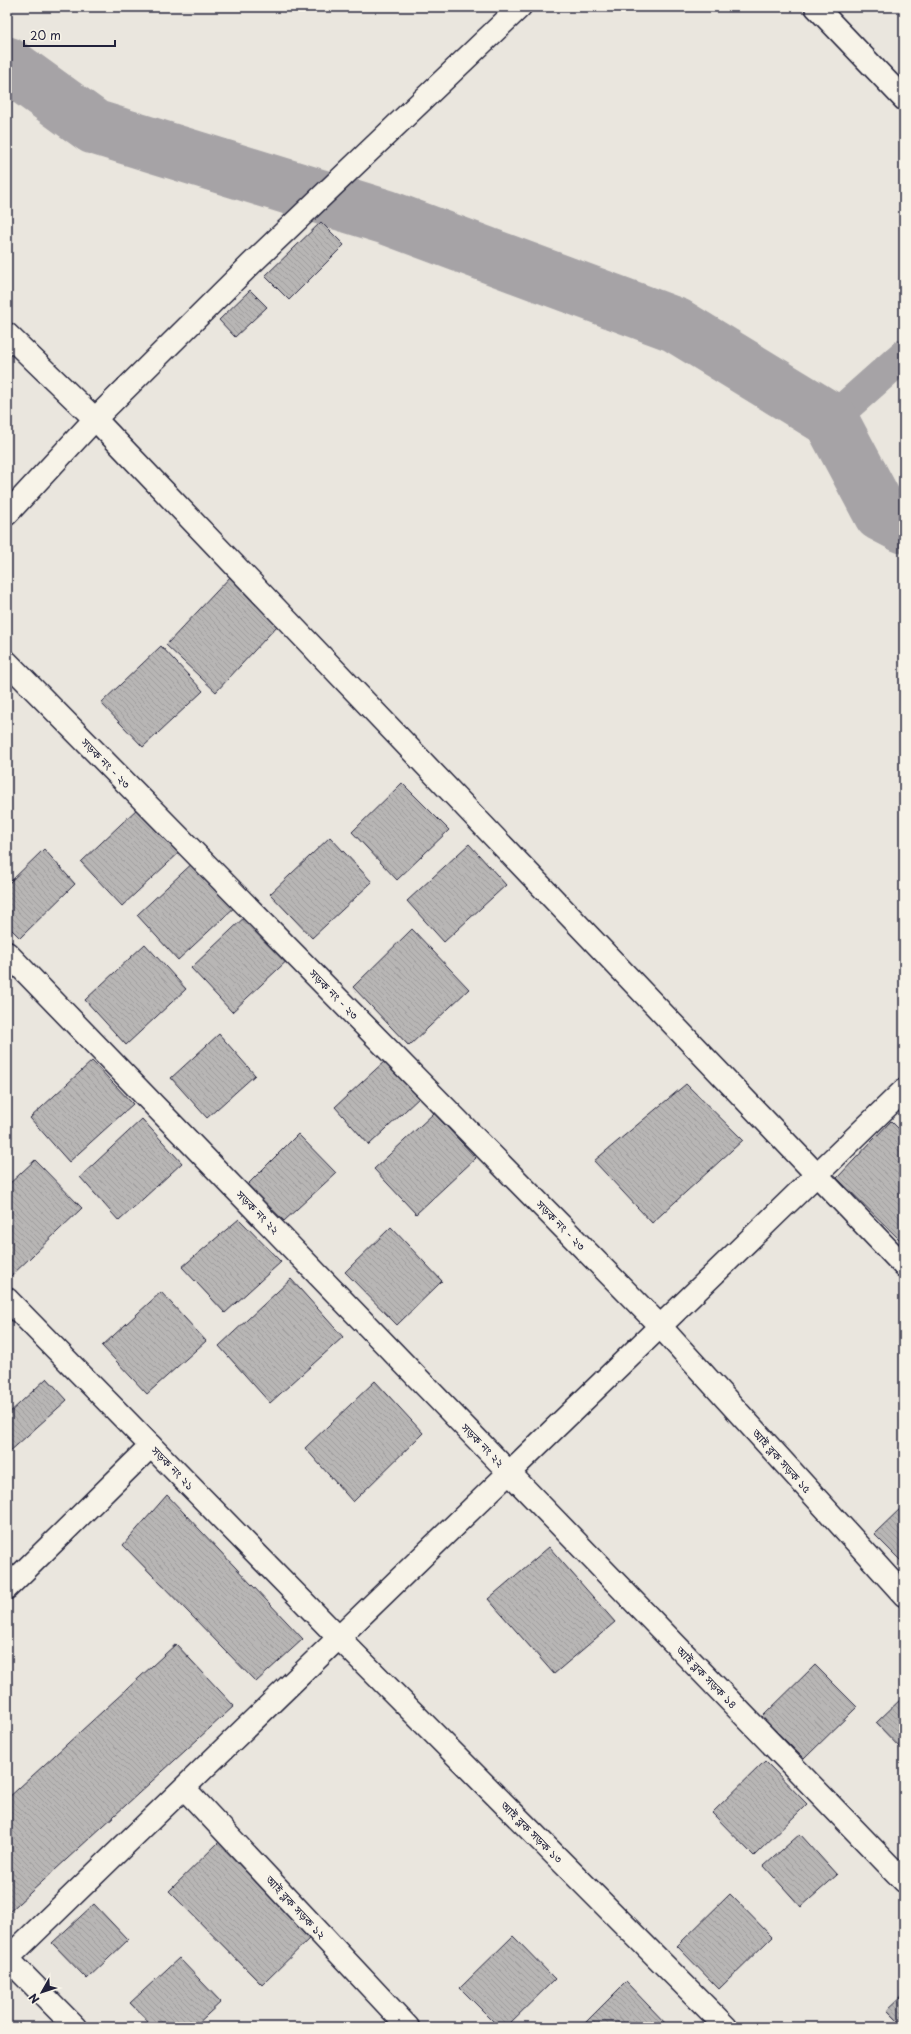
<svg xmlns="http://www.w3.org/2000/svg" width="911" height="2034" viewBox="0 0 911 2034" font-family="'Playpen Sans','Noto Sans Bengali',sans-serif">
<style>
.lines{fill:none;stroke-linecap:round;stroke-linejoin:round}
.canal{stroke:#a6a3a6;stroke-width:32}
.river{stroke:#a6a3a6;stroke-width:55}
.building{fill:url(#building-back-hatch);stroke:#22223b}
.street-casing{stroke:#22223b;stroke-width:25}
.secondary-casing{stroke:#22223b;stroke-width:25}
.street{stroke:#f7f3e8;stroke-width:22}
.secondary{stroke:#f7f3e8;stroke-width:22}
.labels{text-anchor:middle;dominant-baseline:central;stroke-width:4;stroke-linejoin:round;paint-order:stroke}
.street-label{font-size:11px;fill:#22223b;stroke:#f7f3e8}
</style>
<defs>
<pattern id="building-back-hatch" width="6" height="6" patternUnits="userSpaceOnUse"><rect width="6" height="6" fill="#b8b6b5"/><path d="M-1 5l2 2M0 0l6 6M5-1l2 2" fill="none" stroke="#9e9c9d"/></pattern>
</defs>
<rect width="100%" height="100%" fill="#eae6de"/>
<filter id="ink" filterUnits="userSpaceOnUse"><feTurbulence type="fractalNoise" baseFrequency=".025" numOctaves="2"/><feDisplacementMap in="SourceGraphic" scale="8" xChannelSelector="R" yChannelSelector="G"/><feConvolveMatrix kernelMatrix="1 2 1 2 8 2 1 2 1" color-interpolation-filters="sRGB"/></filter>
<g filter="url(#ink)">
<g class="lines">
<!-- canal -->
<polyline class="canal" points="831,420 904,355"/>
<!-- river -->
<polyline class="river" points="7,64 94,127 386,217 676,325 831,420 881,514 904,526"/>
</g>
<!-- building -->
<g class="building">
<polygon points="321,222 344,245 289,300 265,276"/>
<polygon points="250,290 267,307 235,337 219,320"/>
<polygon points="232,575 278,625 216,692 166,645"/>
<polygon points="161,646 203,691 143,747 101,703"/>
<polygon points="402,783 449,830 397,880 352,832"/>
<polygon points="140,806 182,850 122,906 81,862"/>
<polygon points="330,837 372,882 312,938 270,894"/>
<polygon points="469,844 506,885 444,942 407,901"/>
<polygon points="44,849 75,884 20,938 7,925 7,885"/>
<polygon points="197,859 238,904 178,960 137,915"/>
<polygon points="250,912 292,956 232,1012 191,968"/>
<polygon points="412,929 469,989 409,1046 353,987"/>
<polygon points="145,944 186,989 126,1045 85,1000"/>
<polygon points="219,1034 255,1075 207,1118 171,1078"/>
<polygon points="387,1059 421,1096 369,1145 335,1107"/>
<polygon points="92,1061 133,1104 69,1162 30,1118"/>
<polygon points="686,1084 743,1140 652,1223 594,1161"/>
<polygon points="434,1113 476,1158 416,1214 374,1169"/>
<polygon points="142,1119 182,1163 119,1221 80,1177"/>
<polygon points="891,1121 904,1134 904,1244 837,1178"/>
<polygon points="7,1131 12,1137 7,1141"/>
<polygon points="298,1134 336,1173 284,1221 247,1185"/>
<polygon points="35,1160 82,1208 9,1278 7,1276 7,1186"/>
<polygon points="239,1219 281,1262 225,1313 182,1267"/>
<polygon points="391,1227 442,1281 397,1325 345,1272"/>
<polygon points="291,1279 343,1337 270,1403 219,1346"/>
<polygon points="161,1292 206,1341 147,1394 102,1346"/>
<polygon points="47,1378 67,1400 7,1454 7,1415"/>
<polygon points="375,1381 423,1433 353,1502 305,1448"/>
<polygon points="167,1495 303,1639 256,1682 123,1545"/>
<polygon points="904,1505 904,1564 874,1534"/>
<polygon points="549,1547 615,1622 554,1674 488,1599"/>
<polygon points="176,1644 234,1706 7,1914 7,1799"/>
<polygon points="815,1665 857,1707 804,1759 762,1717"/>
<polygon points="904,1696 904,1752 876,1723"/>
<polygon points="765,1761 807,1804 754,1856 712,1813"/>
<polygon points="800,1834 837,1875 801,1907 764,1866"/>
<polygon points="223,1838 315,1933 262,1985 169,1891"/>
<polygon points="730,1894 772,1937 719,1989 677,1946"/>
<polygon points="94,1904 128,1940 87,1979 52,1943"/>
<polygon points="513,1936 555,1979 506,2027 499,2027 460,1988"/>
<polygon points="179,1958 221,2002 194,2027 153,2027 130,2003"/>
<polygon points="626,1982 668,2026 581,2027"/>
<polygon points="904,1994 904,2027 887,2010"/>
</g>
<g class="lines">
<defs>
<g id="street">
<polyline points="816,7 904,99"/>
<polyline points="7,334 95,419 904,1266"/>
<polyline points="7,514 95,419 251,264 520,7"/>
<polyline points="7,662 660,1326 904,1595"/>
<polyline points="7,953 904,1881"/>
<polyline points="7,1299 339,1638 726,2027"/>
<polyline points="7,1588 151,1446"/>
<polyline points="184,1788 408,2027"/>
<polyline points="7,1958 75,2027"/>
</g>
<polyline id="secondary" points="7,1959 904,1090"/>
</defs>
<!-- street casing -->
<use href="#street" class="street-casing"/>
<!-- secondary casing -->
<use href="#secondary" class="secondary-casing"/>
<!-- street -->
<use href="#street" class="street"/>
<!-- secondary -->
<use href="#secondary" class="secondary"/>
</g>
</g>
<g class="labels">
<!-- street labels -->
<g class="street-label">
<text transform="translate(106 763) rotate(46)">সড়ক নং - ২৩</text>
<text transform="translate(334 994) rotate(46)">সড়ক নং - ২৩</text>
<text transform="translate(258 1212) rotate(46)">সড়ক নং ২২</text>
<text transform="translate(561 1225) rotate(46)">সড়ক নং - ২৩</text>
<text transform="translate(483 1445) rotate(46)">সড়ক নং ২২</text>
<text transform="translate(782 1461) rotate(48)">আই ব্লক সড়ক ১৫</text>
<text transform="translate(173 1468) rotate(46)">সড়ক নং ২১</text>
<text transform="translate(707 1677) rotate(46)">আই ব্লক সড়ক ১৪</text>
<text transform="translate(532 1832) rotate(45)">আই ব্লক সড়ক ১৩</text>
<text transform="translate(296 1907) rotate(47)">আই ব্লক সড়ক ১২</text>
</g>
</g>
<!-- margin -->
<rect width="911" height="2034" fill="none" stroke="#f7f3e8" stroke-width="24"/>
<rect x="12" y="12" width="887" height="2010" fill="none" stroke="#22223b" stroke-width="1.5" filter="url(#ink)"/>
<!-- north arrow -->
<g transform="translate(42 1992) rotate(231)" stroke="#f7f3e8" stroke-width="3" paint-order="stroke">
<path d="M0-3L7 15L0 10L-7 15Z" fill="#22223b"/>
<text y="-6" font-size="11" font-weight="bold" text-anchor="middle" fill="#22223b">N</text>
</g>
<!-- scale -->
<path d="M24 40v6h91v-6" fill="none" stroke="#22223b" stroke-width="2"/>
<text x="30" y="40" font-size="12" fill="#22223b" stroke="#f7f3e8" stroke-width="3" paint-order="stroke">20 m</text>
</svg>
